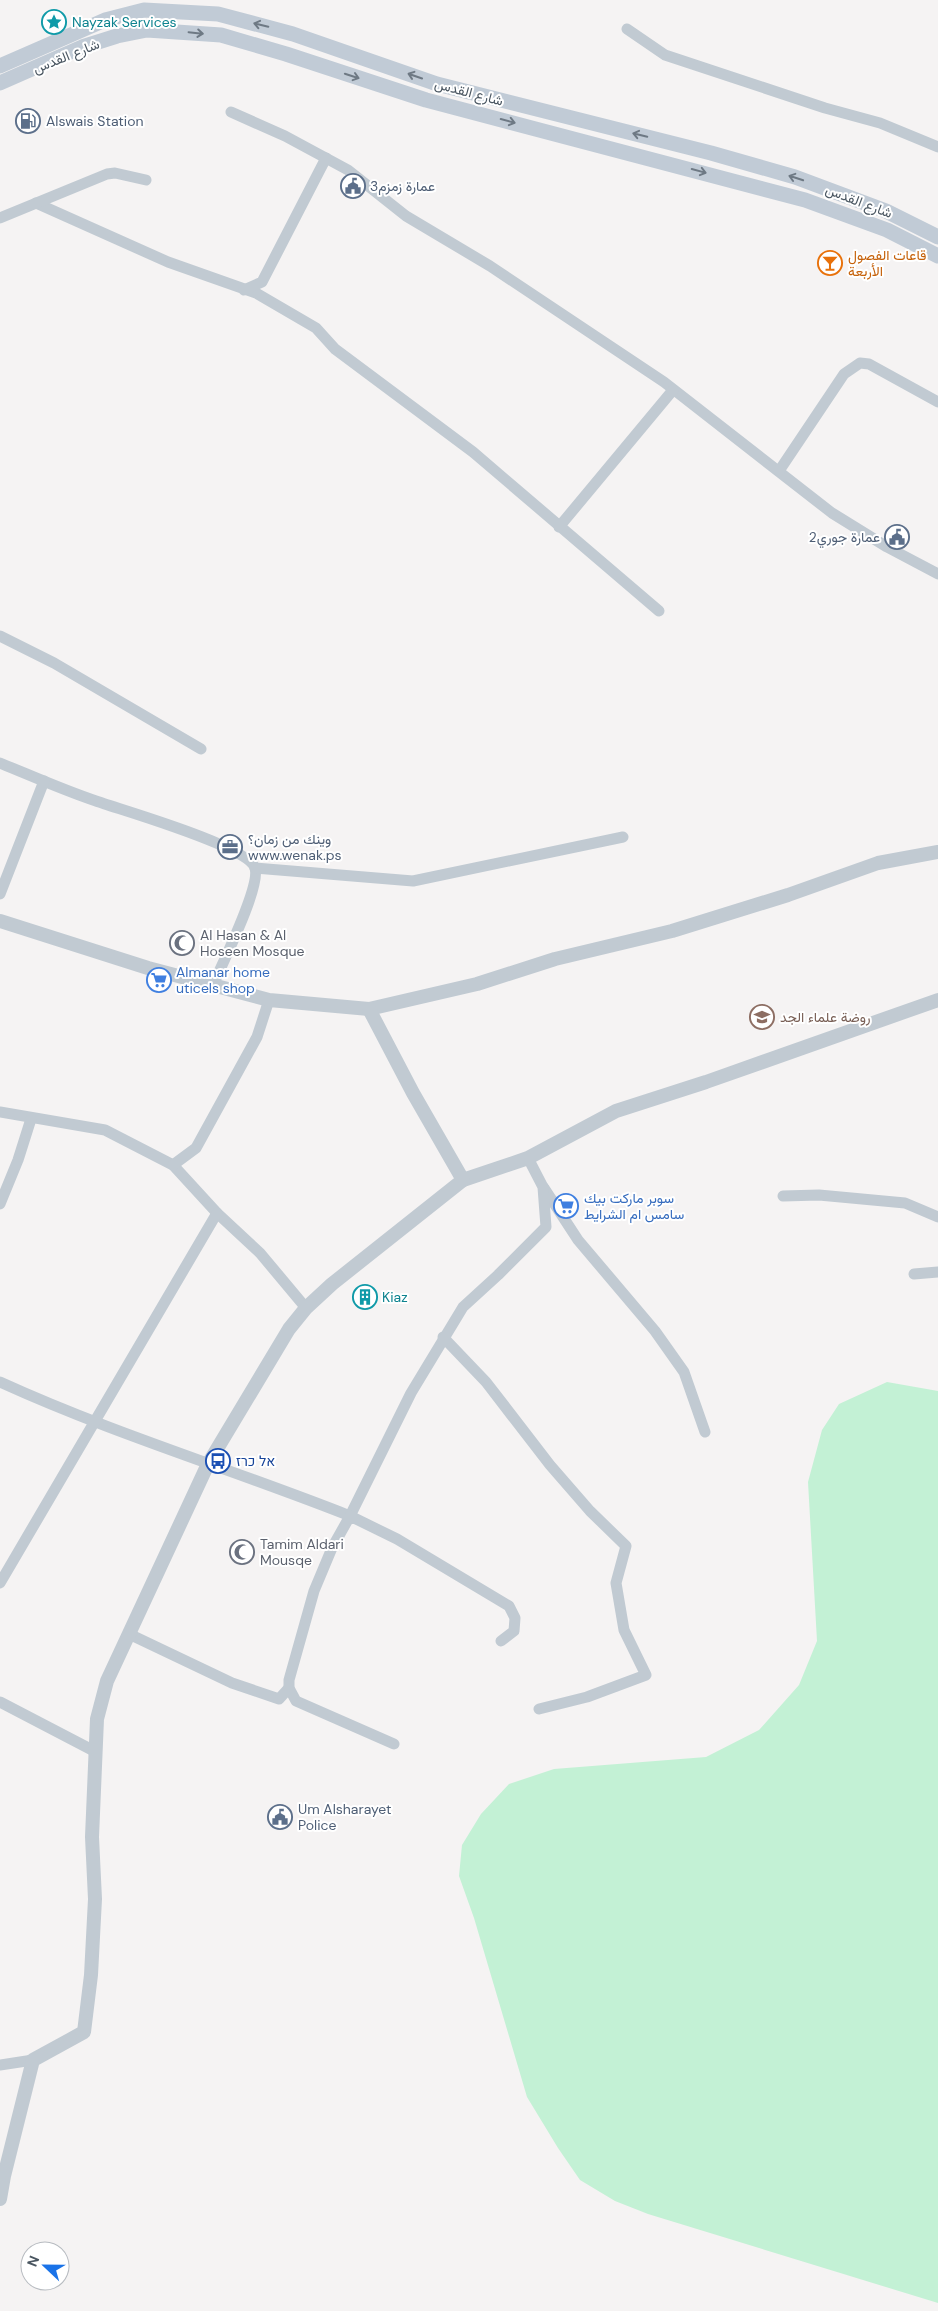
<svg xmlns="http://www.w3.org/2000/svg" width="938" height="2311" viewBox="0 0 938 2311" font-family="'DM Sans',Vazirmatn,Heebo,sans-serif">
<style>
.green{fill:#c3f1d5}
.lines{fill:none;stroke-linecap:round;stroke-linejoin:round}
.minor{stroke:#c1cad2;stroke-width:11}
.tertiary{stroke:#c1cad2;stroke-width:14}
.secondary{stroke:#c1cbd6;stroke-width:15}
.oneway{stroke:#6e7984}
.labels{text-anchor:middle;dominant-baseline:central;stroke-width:4;stroke-linejoin:round;paint-order:stroke}
.culture-label{font-size:14px;fill:#0d838f;stroke:#fff;text-anchor:start}
.street-label{font-size:14px;fill:#4a5661;stroke:#fff}
.service-label{font-size:14px;fill:#4e5e75;stroke:#fff;text-anchor:start}
.food-label{font-size:14px;fill:#c56008;stroke:#fff;text-anchor:start}
.worship-label{font-size:14px;fill:#5b616d;stroke:#fff;text-anchor:start}
.shop-label{font-size:14px;fill:#366cbe;stroke:#fff;text-anchor:start}
.education-label{font-size:14px;fill:#785e54;stroke:#fff;text-anchor:start}
.transit-label{font-size:14px;fill:#164399;stroke:#fff;text-anchor:start}
</style>
<rect width="100%" height="100%" fill="#f5f3f3"/>
<!-- green -->
<polygon class="green" points="887,1382 938,1391 938,2303 648,2214 615,2201 580,2180 558,2148 527,2097 474,1918 459,1876 462,1845 481,1814 509,1784 554,1769 706,1757 759,1730 799,1685 817,1641 808,1482 822,1430 839,1404"/>
<g class="lines">
<!-- minor -->
<g class="minor">
<polyline points="627,29 665,55 825,108 880,123 938,147"/>
<polyline points="231,112 285,136 348,170 406,216 490,266 664,382 832,513 887,547 938,574"/>
<polyline points="36,203 168,262 256,293 316,328 335,349 473,452 659,611"/>
<polyline points="0,218 107,174 115,173 146,180"/>
<polyline points="244,290 262,282 326,158"/>
<polyline points="779,471 844,374 860,363 869,364 938,402"/>
<polyline points="559,527 673,390"/>
<polyline points="0,636 54,663 201,749"/>
<path d="M0 763C32 776 63 790 96 801 121 810 248 846 255 868 261 887 222 964 213 985"/>
<polyline points="255,868 413,881 623,837"/>
<polyline points="0,894 44,781"/>
<polyline points="0,1112 105,1130 173,1165 217,1213 260,1253 306,1308"/>
<polyline points="173,1165 196,1148 257,1037 269,1000"/>
<polyline points="544,1188 578,1240 655,1331 684,1372 705,1432"/>
<polyline points="783,1196 819,1195 905,1203 938,1217"/>
<polyline points="0,1204 18,1160 31,1119"/>
<polyline points="914,1274 938,1272"/>
<polyline points="443,1337 486,1382 550,1465 590,1511 626,1546 616,1583 624,1630 646,1675 587,1697 539,1709"/>
<path d="M0 1382C114 1434 234 1470 350 1516L411 1393 463 1307 498 1275 546 1227 543 1187 528 1158"/>
<polyline points="0,1583 217,1213"/>
<polyline points="129,1634 232,1683 279,1699 289,1688"/>
<polyline points="0,1702 96,1752"/>
<polyline points="394,1744 296,1701 289,1688 289,1680 314,1591 332,1548 350,1516 397,1539 509,1606 515,1618 514,1631 501,1641"/>
<polyline points="0,2065 33,2060"/>
</g>
<!-- tertiary -->
<g class="tertiary">
<polyline points="0,921 148,968 269,1000 369,1009 477,984 555,959 672,931 788,895 878,863 938,852"/>
<polyline points="463,1180 528,1158 616,1111 706,1082 938,1000"/>
<polyline points="0,2199 4,2176 33,2060 84,2032 91,1975 95,1899 92,1837 97,1719 107,1681 208,1464 289,1329 306,1308 332,1284 463,1180 413,1093 369,1009"/>
</g>
<!-- secondary -->
<g class="secondary">
<polyline points="0,66 105,20 144,10 218,14 293,34 437,84 711,153 795,177 886,211 938,237"/>
<polyline points="0,83 82,47 117,36 147,30 221,35 286,54 426,100 805,200 887,230 938,256"/>
</g>
</g>
<!-- one-way arrows -->
<defs><path id="oneway-shaft" d="M-6 0H5M1.5-3L5.5 0L1.5 3" fill="none" stroke-width="1.6" stroke-linecap="round" stroke-linejoin="round" transform="scale(1.25)"/></defs>
<g class="oneway">
<use href="#oneway-shaft" transform="translate(261 25) rotate(-166)"/>
<use href="#oneway-shaft" transform="translate(196 33) rotate(6)"/>
<use href="#oneway-shaft" transform="translate(352 76) rotate(18)"/>
<use href="#oneway-shaft" transform="translate(415 76) rotate(-161)"/>
<use href="#oneway-shaft" transform="translate(508 121) rotate(15)"/>
<use href="#oneway-shaft" transform="translate(640 135) rotate(-166)"/>
<use href="#oneway-shaft" transform="translate(699 171) rotate(15)"/>
<use href="#oneway-shaft" transform="translate(796 178) rotate(-162)"/>
</g>
<!-- icons -->
<defs>
<symbol id="sight-ring" viewBox="-11 -11 22 22"><circle r="9.5" fill="#fff" stroke="#0f9aa8" stroke-width="1.5"/><path d="M0-6L1.8-2.2L6-1.7L2.9 1.2L3.7 5.4L0 3.3L-3.7 5.4L-2.9 1.2L-6-1.7L-1.8-2.2Z" fill="#0f9aa8"/></symbol>
<symbol id="fuel-ring" viewBox="-11 -11 22 22"><circle r="9.5" fill="#fff" stroke="#5c6f8a" stroke-width="1.5"/><path d="M-5.5-6h7V0h2V4h1.3V-2.5L3-4.5l.8-.8L6-3V5H2.5V1h-1V6h-7ZM-4.2-4.7v3.2H.2V-4.7Z" fill="#5c6f8a"/></symbol>
<symbol id="civic-ring" viewBox="-11 -11 22 22"><circle r="9.5" fill="#fff" stroke="#5c6f8a" stroke-width="1.5"/><path d="M-.6-6.5H3V-4.5H.6V-3L4-1V1h2V6H-6V1h2V-1L-.6-3ZM-1.2 2.5V6h2.4V2.5Z" fill="#5c6f8a"/></symbol>
<symbol id="bar-ring" viewBox="-11 -11 22 22"><circle r="9.5" fill="#fff" stroke="#e8710a" stroke-width="1.5"/><path d="M-6-5H6L.8 .8V4.5H3.5V6h-7V4.5H-.8V.8Z" fill="#e8710a"/></symbol>
<symbol id="office-ring" viewBox="-11 -11 22 22"><circle r="9.5" fill="#fff" stroke="#5c6f8a" stroke-width="1.5"/><path d="M-6-3h4V-5.5h4V-3h4V5H-6ZM-1-4.5V-3h2v-1.5ZM-6 0V1H6V0Z" fill="#5c6f8a"/></symbol>
<symbol id="mosque-ring" viewBox="-11 -11 22 22"><circle r="9.5" fill="#fff" stroke="#6b7280" stroke-width="1.5"/><path d="M3.5-4.9A6 6 0 1 0 3.5 4.9A5 5 0 1 1 3.5-4.9Z" fill="#6b7280"/></symbol>
<symbol id="supermarket-ring" viewBox="-11 -11 22 22"><circle r="9.5" fill="#fff" stroke="#3f7fe0" stroke-width="1.5"/><path d="M-6-5.5h2.5l.6 2H6L4.5 2H-2.5L-4.4-4H-6ZM-1.5 3.2a1.3 1.3 0 1 0 .1 0ZM3 3.2a1.3 1.3 0 1 0 .1 0Z" fill="#3f7fe0"/></symbol>
<symbol id="school-ring" viewBox="-11 -11 22 22"><circle r="9.5" fill="#fff" stroke="#8d6e63" stroke-width="1.5"/><path d="M0-5L7-2L0 1L-7-2ZM-4 1L0 2.5L4 1V4Q0 6-4 4Z" fill="#8d6e63"/></symbol>
<symbol id="building-ring" viewBox="-11 -11 22 22"><circle r="9.5" fill="#fff" stroke="#0f9aa8" stroke-width="1.5"/><path d="M-4-6H4V6H1V3H-1V6H-4ZM-2.5-4.3h1.7v1.8h-1.7ZM.8-4.3h1.7v1.8H.8ZM-2.5-1h1.7V.8h-1.7ZM.8-1h1.7V.8H.8Z" fill="#0f9aa8"/></symbol>
<symbol id="bus-ring" viewBox="-11 -11 22 22"><circle r="9.5" fill="#fff" stroke="#1a4fb4" stroke-width="1.5"/><path d="M-5-6H5V4H4V6H2V4H-2V6H-4V4H-5ZM-3.5-4V0h7V-4ZM-3.5 1.2v1.5H-2V1.2ZM2 1.2v1.5H3.5V1.2Z" fill="#1a4fb4"/></symbol>
</defs>
<g fill-rule="evenodd">
<use href="#sight-ring" x="40" y="8" width="28" height="28"/>
<use href="#fuel-ring" x="14" y="107" width="28" height="28"/>
<use href="#civic-ring" x="339" y="172" width="28" height="28"/>
<use href="#bar-ring" x="816" y="249" width="28" height="28"/>
<use href="#civic-ring" x="883" y="523" width="28" height="28"/>
<use href="#office-ring" x="216" y="833" width="28" height="28"/>
<use href="#mosque-ring" x="168" y="929" width="28" height="28"/>
<use href="#supermarket-ring" x="145" y="966" width="28" height="28"/>
<use href="#school-ring" x="748" y="1003" width="28" height="28"/>
<use href="#supermarket-ring" x="552" y="1192" width="28" height="28"/>
<use href="#building-ring" x="351" y="1283" width="28" height="28"/>
<use href="#bus-ring" x="204" y="1447" width="28" height="28"/>
<use href="#mosque-ring" x="228" y="1538" width="28" height="28"/>
<use href="#civic-ring" x="266" y="1803" width="28" height="28"/>
</g>
<g class="labels">
<!-- culture labels -->
<g class="culture-label">
<text x="72" y="22">Nayzak Services</text>
<text x="382" y="1297">Kiaz</text>
</g>
<!-- street labels -->
<g class="street-label">
<text transform="translate(66 56) rotate(-22)">شارع القدس</text>
<text transform="translate(469 92) rotate(15)">شارع القدس</text>
<text transform="translate(859 201) rotate(21)">شارع القدس</text>
</g>
<!-- service labels -->
<g class="service-label">
<text x="46" y="121">Alswais Station</text>
<text x="370" y="186">عمارة زمزم3</text>
<text x="880" y="537" text-anchor="end">عمارة جوري2</text>
<text x="248" y="839">وينك من زمان؟<tspan x="248" dy="16">www.wenak.ps</tspan></text>
<text x="298" y="1809">Um Alsharayet<tspan x="298" dy="16">Police</tspan></text>
</g>
<!-- food labels -->
<g class="food-label">
<text x="848" y="255">قاعات الفصول<tspan x="848" dy="16">الأربعة</tspan></text>
</g>
<!-- worship labels -->
<g class="worship-label">
<text x="200" y="935">Al Hasan &amp; Al<tspan x="200" dy="16">Hoseen Mosque</tspan></text>
<text x="260" y="1544">Tamim Aldari<tspan x="260" dy="16">Mousqe</tspan></text>
</g>
<!-- shop labels -->
<g class="shop-label">
<text x="176" y="972">Almanar home<tspan x="176" dy="16">uticels shop</tspan></text>
<text x="584" y="1198">سوبر ماركت بيك<tspan x="584" dy="16">سامس ام الشرايط</tspan></text>
</g>
<!-- education labels -->
<g class="education-label">
<text x="780" y="1017">روضة علماء الجد</text>
</g>
<!-- transit labels -->
<g class="transit-label">
<text x="236" y="1461">אל כרז</text>
</g>
</g>
<!-- north arrow -->
<g transform="translate(45 2266) rotate(292)"><circle r="24" fill="#ffffff" stroke="#b7bbc0"/>
<path d="M0-4L9 19L0 12L-9 19Z" fill="#1a73e8"/>
<text y="-8" font-size="14" font-weight="bold" text-anchor="middle" fill="#4a5661">N</text>
</g>
</svg>
